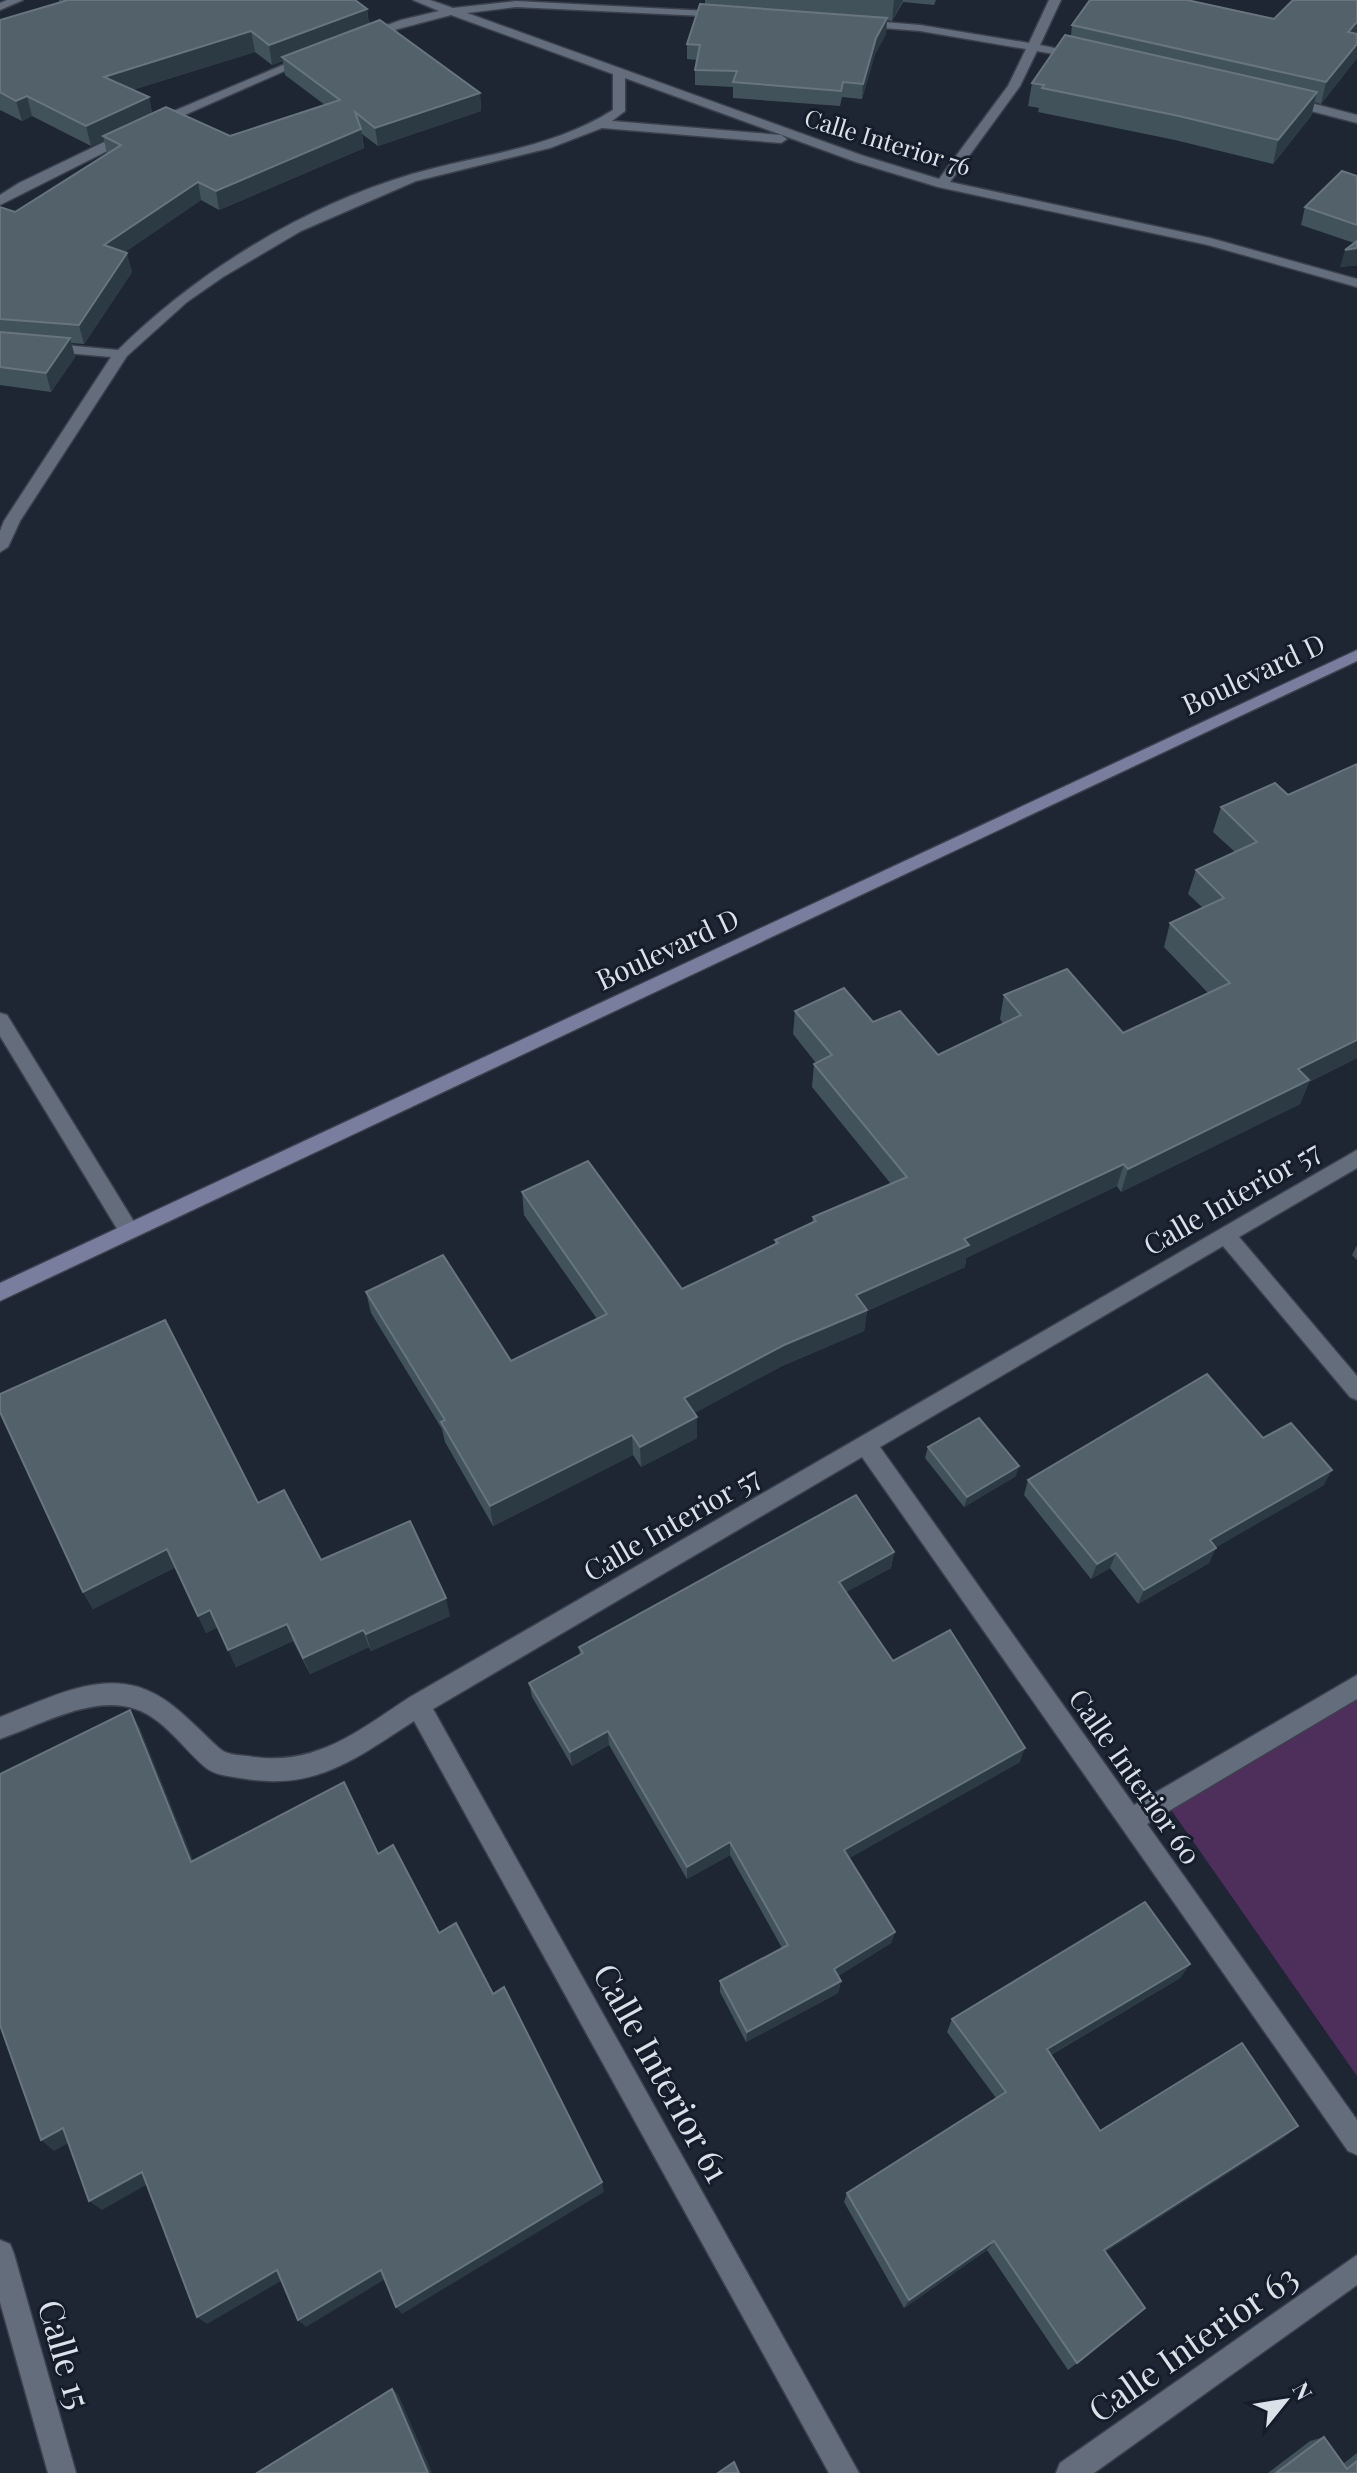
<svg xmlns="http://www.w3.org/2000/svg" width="1357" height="2473" viewBox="0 0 1357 2473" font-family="'Playfair Display',serif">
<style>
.green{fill:#4e2f5b}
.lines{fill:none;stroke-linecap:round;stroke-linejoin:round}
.street-casing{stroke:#3b414c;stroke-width:3}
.secondary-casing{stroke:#3b414c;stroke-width:3}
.street{fill:#636d7c;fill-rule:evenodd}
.secondary{fill:#797e9e;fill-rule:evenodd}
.wall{fill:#42525b;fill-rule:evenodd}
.shaded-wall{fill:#2c3a44}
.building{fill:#52616a;stroke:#68757e;stroke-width:2}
.labels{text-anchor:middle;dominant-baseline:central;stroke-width:6;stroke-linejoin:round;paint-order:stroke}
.far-street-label{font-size:24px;fill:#dbe1e9;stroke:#141d29}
.street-label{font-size:28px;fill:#dbe1e9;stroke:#141d29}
.near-street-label{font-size:34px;fill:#dbe1e9;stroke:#141d29}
</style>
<rect width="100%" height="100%" fill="#1e2633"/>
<!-- green -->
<polygon class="green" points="1357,1675 1357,2076 1160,1794"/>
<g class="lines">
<defs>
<g id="street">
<polygon points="7,0 23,0 0,10 0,3"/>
<path d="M413 0H430L453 8 516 1 728 12 730 14 724 17 516 7 467 13 864 156 939 179 1008 86 1026 49 920 31 859 26 853 23 859 20 920 25 1029 43 1049 0H1061L1040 45 1087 55 1081 59 1037 51 1020 86 950 182 1210 238 1357 279V287L1208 245 938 187 856 162 625 78V111L612 121 781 135 787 139 781 143 602 128 550 148 416 181 301 231 223 277 187 302 127 356 20 521 8 547 0 552V531L4 521 111 357 0 347V339L118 350C198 271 304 206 412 174 481 154 551 149 613 110V74L451 15 360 39V35L401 20 439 11Z"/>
<polygon points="304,56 314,58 137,136 0,205 0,195 19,183 129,130"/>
<polygon points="1288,97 1357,115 1357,123 1284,104 1282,101"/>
<polygon points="0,1013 7,1015 136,1225 139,1231 136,1237 122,1237 0,1036"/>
<path d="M1357 1150V1168L1239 1237 1357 1376V1400L1350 1397 1223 1246 880 1447 1134 1805 1357 1675V1699L1147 1824 1357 2120V2155L1348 2151 862 1457 433 1709 859 2473H829L414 1721C355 1759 315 1792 240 1778 228 1776 214 1775 205 1767 179 1745 160 1711 123 1706 83 1700 38 1726 0 1739V1717C38 1703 82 1679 124 1684 165 1689 190 1722 219 1748 226 1755 238 1755 248 1756 314 1768 358 1731 410 1697Z"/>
<polygon points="0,2240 10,2244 14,2254 76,2473 48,2473 0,2302"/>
<polygon points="1357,2255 1357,2285 1094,2473 1056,2473 1060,2463"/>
</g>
<polygon id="secondary" points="1357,650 1357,661 0,1301 0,1283"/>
</defs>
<!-- street casing -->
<use href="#street" class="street-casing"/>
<!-- secondary casing -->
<use href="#secondary" class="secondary-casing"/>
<!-- street -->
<use href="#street" class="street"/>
<!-- secondary -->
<use href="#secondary" class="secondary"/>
</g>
<!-- wall -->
<g class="wall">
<path d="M59 0H355L367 9 369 24 480 93 481 111 378 146 362 134 364 148 219 210 201 200 125 252 132 272 84 344 71 343 75 357 51 392 0 385V207L15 212 107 154 104 140 91 146 32 116 22 121 0 110V20L59 2ZM255 52 272 65 283 61 285 75 325 105 230 136 152 113 149 97 132 90Z"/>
<polygon points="705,0 936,0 934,5 903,2 892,21 887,20 886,34 875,54 862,99 842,97 840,106 733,98 733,87 695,85 695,70 697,60 687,59 687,44 705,5"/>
<polygon points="1357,0 1357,58 1321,104 1315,102 1311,116 1273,164 1175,140 1038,112 1039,108 1028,106 1032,83 1071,36 1072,25 1274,19"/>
<polygon points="1357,176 1357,265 1340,267 1354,243 1301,225 1305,207"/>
<polygon points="1357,764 1357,1058 1309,1082 1300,1104 1121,1192 1117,1186 966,1258 965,1267 867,1311 864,1331 782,1366 694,1413 697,1417 697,1438 641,1467 633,1455 493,1526 445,1442 442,1429 371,1313 366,1292 511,1361 597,1319 524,1215 522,1192 682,1289 775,1244 775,1240 812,1223 813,1217 891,1184 812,1087 814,1064 816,1063 793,1034 795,1011 873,1022 938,1055 1003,1024 1000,1019 1004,995 1123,1033 1208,993 1164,947 1170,923 1203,908 1188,894 1196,870 1235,852 1213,832 1221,807 1288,795"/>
<polygon points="1357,1245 1357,1260 1352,1255"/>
<polygon points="1263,1438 1324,1485 1216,1547 1209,1563 1138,1604 1110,1568 1091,1579 1024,1495 1028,1480"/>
<polygon points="928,1447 1016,1476 964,1507 925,1458"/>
<polygon points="258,1503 321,1560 450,1616 371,1651 369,1647 310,1674 293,1641 236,1667 218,1627 206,1633 176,1567 93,1609 83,1592"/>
<polygon points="894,1552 891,1568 846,1592 893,1661 1020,1762 849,1858 895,1932 891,1943 838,1976 841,1981 838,1993 746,2042 720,1992 720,1981 782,1948 730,1855 687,1879 609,1745 572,1766 532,1697 529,1683 580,1655 579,1647"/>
<polygon points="1190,1964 1180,1978 1051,2055 1100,2131 1285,2137 1105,2252 1077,2363 1068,2370 987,2250 904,2308 844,2202 847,2193 996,2098 947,2032 952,2019"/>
<polygon points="1324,2437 1343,2464 1357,2453 1357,2473 1268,2473 1310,2441"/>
</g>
<!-- shaded-wall -->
<g class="shaded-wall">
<polygon points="894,0 903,0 892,21"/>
<polygon points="367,9 369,29 282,57 283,61 272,65 269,45"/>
<polygon points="887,18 886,34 875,54 862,99 863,84 876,38"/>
<polygon points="1357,22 1357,38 1348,32"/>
<polygon points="251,31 255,52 109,97 104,77"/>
<polygon points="1357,44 1357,58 1321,104 1326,82"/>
<polygon points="1317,92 1311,116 1273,164 1278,140"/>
<polygon points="480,93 481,111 378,146 375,128"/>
<polygon points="27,96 32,116 22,121 16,101"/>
<polygon points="149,97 153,118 103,136 104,140 91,146 86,126"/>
<polygon points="361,129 364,148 219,210 216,191"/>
<polygon points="198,182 201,200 109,263 104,245"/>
<polygon points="1357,248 1357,265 1340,267 1345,250"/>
<polygon points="127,253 132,272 84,344 79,325"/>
<polygon points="70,338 75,357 51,392 46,373"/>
<polygon points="1357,1040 1357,1058 1309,1082 1300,1104 1121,1192 1128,1169 1298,1069"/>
<polygon points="1124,1164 1117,1186 966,1258 965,1267 867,1311 864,1331 782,1366 684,1419 684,1398 856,1295 964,1239"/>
<polygon points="697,1417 697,1438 641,1467 640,1447"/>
<polygon points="632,1435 633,1455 493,1526 490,1506"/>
<polygon points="1019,1466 1016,1476 964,1507 967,1497"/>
<polygon points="1332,1470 1324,1485 1203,1555 1210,1540"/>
<polygon points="1216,1548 1209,1563 1138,1604 1144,1590"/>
<polygon points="167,1549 176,1567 93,1609 83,1592"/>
<polygon points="894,1552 891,1568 837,1597 839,1582"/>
<polygon points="1116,1553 1110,1568 1091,1579 1097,1564"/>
<polygon points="446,1598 450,1616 371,1651 366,1634"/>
<polygon points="210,1610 218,1627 206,1633 198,1616"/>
<polygon points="287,1624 293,1641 236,1667 228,1650"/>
<polygon points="363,1630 369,1647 310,1674 303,1658"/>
<polygon points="130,1710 140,1728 200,1877 191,1862"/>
<polygon points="608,1731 609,1745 572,1766 570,1752"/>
<polygon points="1025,1748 1020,1762 841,1863 844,1850"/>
<polygon points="730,1842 730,1855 687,1879 687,1867"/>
<polygon points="895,1932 891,1943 831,1980 834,1969"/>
<polygon points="1190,1964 1180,1978 1040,2061 1047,2049"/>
<polygon points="841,1981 838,1993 746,2042 747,2032"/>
<polygon points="1298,2126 1285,2137 1095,2258 1104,2250"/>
<polygon points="63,2128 76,2139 54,2151 41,2140"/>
<polygon points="142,2172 153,2181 102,2210 89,2201"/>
<polygon points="602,2182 604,2192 402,2314 396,2307"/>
<polygon points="994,2241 987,2250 904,2308 909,2300"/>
<polygon points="277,2270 286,2278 207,2324 197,2317"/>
<polygon points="381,2270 387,2278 306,2327 298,2320"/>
<polygon points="392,2389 398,2394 432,2473 428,2473"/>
</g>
<!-- building -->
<g class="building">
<polygon points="64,0 355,0 367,9 269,45 251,31 104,77 149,97 86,126 27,96 16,101 0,92 0,20 65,1"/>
<polygon points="1090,0 1187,0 1274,19 1293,0 1357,0 1357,22 1348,32 1357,34 1357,44 1326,82 1072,25"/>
<polygon points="700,4 887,18 876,38 863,84 843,82 841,91 733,82 737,71 695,70 700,45 687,44"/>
<polygon points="380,20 480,93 375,128 355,112 361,129 216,191 198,182 104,245 127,253 79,325 0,319 0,207 15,212 121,145 103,136 166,107 230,136 340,100 282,57"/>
<polygon points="1065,35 1317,92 1278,140 1179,116 1042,88 1044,85 1032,83"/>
<polygon points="1342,171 1357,176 1357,225 1305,207"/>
<polygon points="1357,241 1357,248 1345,250"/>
<polygon points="0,332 70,338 46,373 0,367"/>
<polygon points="1357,764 1357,1040 1298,1069 1309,1080 1128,1169 1124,1164 964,1239 969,1245 856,1295 867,1310 784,1345 684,1398 697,1417 640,1447 632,1435 490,1506 441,1422 445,1420 366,1292 443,1255 511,1361 607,1314 522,1192 588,1161 682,1289 778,1243 775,1240 816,1221 813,1217 907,1177 814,1064 832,1055 795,1011 844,988 873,1022 900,1011 938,1055 1021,1015 1004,995 1067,969 1123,1033 1230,983 1170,923 1224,898 1196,870 1257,842 1221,807 1275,783 1288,795"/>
<polygon points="165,1320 258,1503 284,1490 321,1560 410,1521 446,1598 366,1634 363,1630 303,1658 287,1624 228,1650 210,1610 198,1616 167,1549 83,1592 0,1412 0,1394"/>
<polygon points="1207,1374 1263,1438 1291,1423 1332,1470 1210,1540 1216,1548 1144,1590 1116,1553 1097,1564 1028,1480"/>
<polygon points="979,1418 1019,1466 967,1497 928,1447"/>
<polygon points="856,1495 894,1552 839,1582 893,1661 950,1630 1025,1748 844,1850 895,1932 834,1969 841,1981 747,2032 720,1981 788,1945 730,1842 687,1867 608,1731 570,1752 529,1683 583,1653 579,1647"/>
<polygon points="130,1710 191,1862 344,1782 378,1854 393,1845 439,1933 456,1923 493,1994 504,1987 602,2182 396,2307 381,2270 298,2320 277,2270 197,2317 142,2172 89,2201 63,2128 41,2140 0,2025 0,1774"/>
<polygon points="1145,1902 1190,1964 1047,2049 1100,2131 1242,2043 1298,2126 1104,2250 1145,2308 1077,2363 994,2241 909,2300 847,2193 1006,2092 952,2019"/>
<polygon points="392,2389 428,2473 257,2473"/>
<polygon points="1324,2437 1347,2469 1357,2461 1357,2473 1276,2473"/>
<polygon points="734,2462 739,2473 718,2473"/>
</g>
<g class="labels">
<!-- far-street labels -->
<g class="far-street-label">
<text transform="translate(888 141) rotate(17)">Calle Interior 76</text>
</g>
<!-- street labels -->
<g class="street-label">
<text transform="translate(1253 673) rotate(-25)">Boulevard D</text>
<text transform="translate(667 948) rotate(-25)">Boulevard D</text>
<text transform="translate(1231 1197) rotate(-30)">Calle Interior 57</text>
<text transform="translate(671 1523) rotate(-30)">Calle Interior 57</text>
<text transform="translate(1136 1776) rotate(55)">Calle Interior 60</text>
</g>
<!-- near-street labels -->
<g class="near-street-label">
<text transform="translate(663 2072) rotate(61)">Calle Interior 61</text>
<text transform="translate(1192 2342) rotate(-35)">Calle Interior 63</text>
<text transform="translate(66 2354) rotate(74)">Calle 15</text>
</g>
</g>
<!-- north arrow -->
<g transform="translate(1285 2401) rotate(60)" stroke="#141d29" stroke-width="6" paint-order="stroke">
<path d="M0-6L14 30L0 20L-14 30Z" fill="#dbe1e9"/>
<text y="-12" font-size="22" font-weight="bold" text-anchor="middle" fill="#dbe1e9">N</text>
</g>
</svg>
